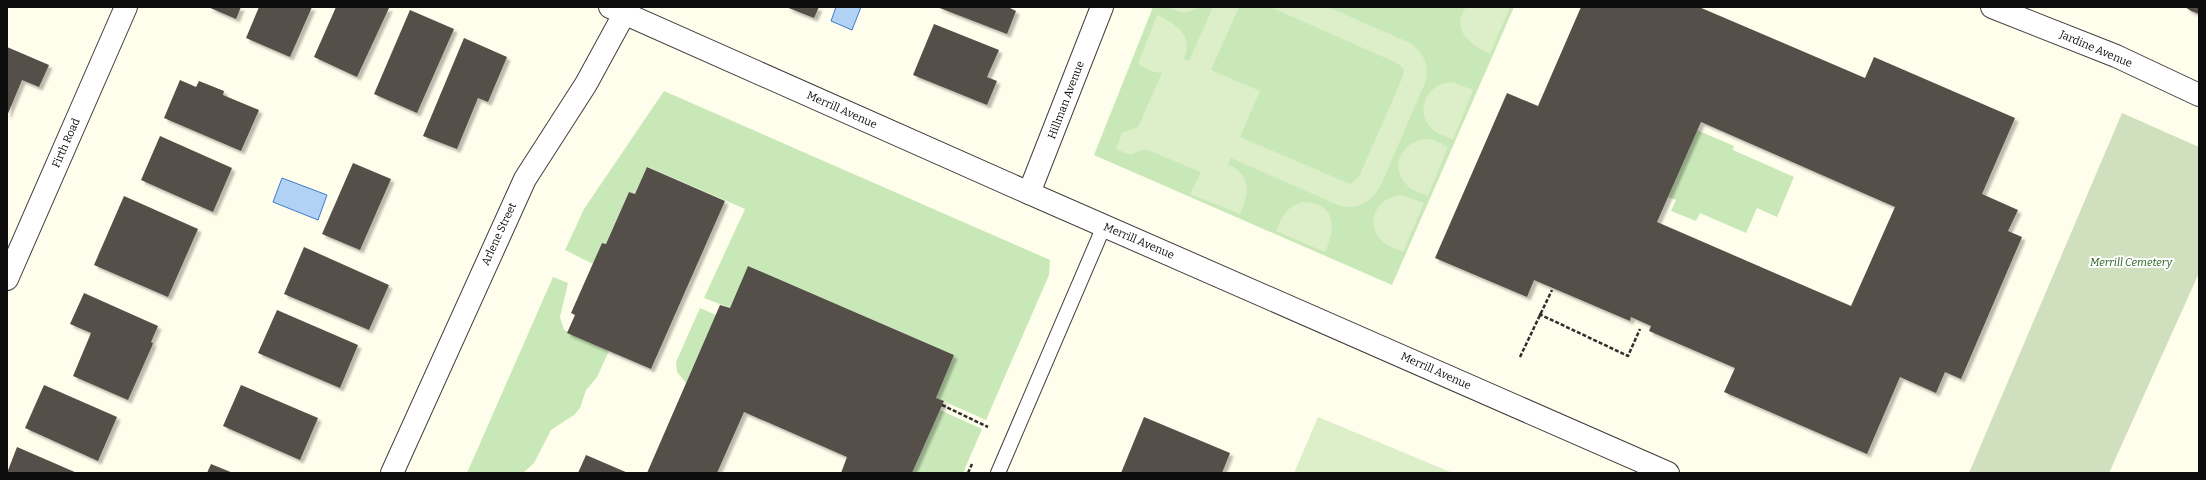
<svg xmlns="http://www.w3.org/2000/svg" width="2206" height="480" viewBox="0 0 2206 480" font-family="Bitter,serif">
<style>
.green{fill:#c9e8b7}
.cemetery{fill:#d0dfbe}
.pitch{fill:#dcefc8}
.water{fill:#b2d2f5;stroke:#3b7cca}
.building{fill:#554f49;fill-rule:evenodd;filter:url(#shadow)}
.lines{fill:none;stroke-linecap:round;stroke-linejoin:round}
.service-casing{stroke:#3f3f3f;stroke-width:16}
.minor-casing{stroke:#3f3f3f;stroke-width:24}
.tertiary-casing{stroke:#3f3f3f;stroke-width:24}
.path{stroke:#2e2e2e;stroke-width:2.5;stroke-dasharray:4 2;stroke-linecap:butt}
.service{stroke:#fff;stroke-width:14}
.minor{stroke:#fff;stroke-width:22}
.tertiary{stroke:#fff;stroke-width:22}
.labels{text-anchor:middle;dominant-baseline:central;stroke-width:4;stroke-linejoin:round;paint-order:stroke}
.street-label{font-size:11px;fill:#0c0c0c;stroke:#fff}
.park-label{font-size:11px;font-style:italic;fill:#23621e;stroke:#fff}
</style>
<defs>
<filter id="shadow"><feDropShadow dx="3.5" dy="3.5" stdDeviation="1" flood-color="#0004"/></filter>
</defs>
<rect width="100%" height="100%" fill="#fffeec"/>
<!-- green -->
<g class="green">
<polygon points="1153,7 1514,7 1392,285 1094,155"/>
<polygon points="664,91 1050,260 1049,275 986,420 936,398 954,355 749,266 730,308 704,298 745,209 648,167 635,194 629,192 606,244 602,243 593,264 565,250 584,209"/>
<polygon points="1697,130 1734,146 1733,150 1794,177 1777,217 1757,208 1746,233 1700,213 1696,221 1671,211 1676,200 1668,197"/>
<polygon points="553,277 568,283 560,317 564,330 609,351 597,377 586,390 580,408 574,415 551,430 534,463 523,473 467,473"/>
<polygon points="700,308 716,315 686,383 677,372 676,362"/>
<polygon points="940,410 982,429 963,473 912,473"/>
</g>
<!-- cemetery -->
<polygon class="cemetery" points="2122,113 2199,147 2199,273 2109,473 1969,473"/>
<!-- pitch -->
<g class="pitch">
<path d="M1167 7H1199C1188 14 1179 13 1167 7Z"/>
<path d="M1213 7H1239L1211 70 1260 91 1240 137 1350 184 1359 177 1403 76 1404 69 1397 63 1270 7H1328L1410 43C1424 53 1430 66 1425 83L1381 185C1372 202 1357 211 1338 205L1231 158 1228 165C1252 174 1249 195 1240 214L1190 194 1201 172 1145 149 1131 155 1116 149 1122 133 1138 127 1162 73 1151 71 1138 64 1157 15C1176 24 1194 35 1184 59L1189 61Z"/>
<path d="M1466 7H1510L1490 54C1471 45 1450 31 1466 7Z"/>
<path d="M1452 82 1473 90 1453 140C1446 136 1437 134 1431 128 1414 109 1428 83 1452 82Z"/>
<path d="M1423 139H1432L1448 147 1428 196C1421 193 1412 191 1406 184 1390 166 1401 144 1423 139Z"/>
<path d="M1402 195 1424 203 1403 252C1396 249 1387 246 1381 240 1364 221 1378 196 1402 195Z"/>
<path d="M1302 202C1335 202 1337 227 1325 252L1276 231C1282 217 1286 207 1302 202Z"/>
<polygon points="1318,417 1453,473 1294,473"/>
</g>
<!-- water -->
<g class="water">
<polygon points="836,7 861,7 852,30 831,21"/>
<polygon points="282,178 327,195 318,220 273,202"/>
</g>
<!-- building -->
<g class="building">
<polygon points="208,7 241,7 236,19"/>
<polygon points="259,7 312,7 290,57 246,38"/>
<polygon points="336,7 389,8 357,77 314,57"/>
<polygon points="786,7 819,7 814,18"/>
<polygon points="937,7 1008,7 1016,11 1007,34"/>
<path d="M1581 7H1699L1865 78 1874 57 2015 118 1982 194 2018 210 2008 231 2022 237 1961 379 1945 372 1936 393 1900 377 1867 454 1724 392 1735 368 1649 331 1651 326 1631 317 1630 321 1534 280 1527 297 1435 258 1507 93 1538 106ZM1701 122 1895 207 1851 306 1657 222Z"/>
<polygon points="2185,7 2199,7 2199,14 2191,11"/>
<polygon points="410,10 454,29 417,113 374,94"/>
<polygon points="934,24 999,50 987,77 997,81 987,105 913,75"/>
<polygon points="464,38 507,57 488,102 478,98 457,149 423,136"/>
<polygon points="7,47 49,65 39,87 22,80 7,116"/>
<polygon points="180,80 196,87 199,81 224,91 223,95 259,110 241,151 164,118"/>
<polygon points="160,136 232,168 213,212 141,180"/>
<polygon points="353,163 391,179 360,250 322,234"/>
<polygon points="647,167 725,201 651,369 567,333 575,315 571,313 602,243 606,244 629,192 635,194"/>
<polygon points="124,196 198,229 168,297 94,265"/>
<polygon points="304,247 389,285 369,330 284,294"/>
<polygon points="748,266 954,355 936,398 944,401 912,473 841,473 847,457 744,412 717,473 647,473 720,305 730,308"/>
<polygon points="84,293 158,326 151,342 153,343 152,346 128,400 73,376 91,333 70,324"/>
<polygon points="277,310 358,345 340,388 258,353"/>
<polygon points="44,385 117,417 98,461 25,428"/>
<polygon points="241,385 318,418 300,460 223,426"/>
<polygon points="1144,417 1230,453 1222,473 1121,473"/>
<polygon points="17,447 77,473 7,473"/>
<polygon points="586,455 628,473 578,473"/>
<polygon points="211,464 233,473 207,473"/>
</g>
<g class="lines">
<defs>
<polyline id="service" points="998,473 1104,226"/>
<g id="minor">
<polyline points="610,7 1029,193 1668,473"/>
<polyline points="1992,7 2116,56 2199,95"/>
<polyline points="1029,193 1102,7"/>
<polyline points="7,279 126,7"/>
</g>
<polyline id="tertiary" points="392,473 525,179 586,84 628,7"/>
</defs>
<!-- service casing -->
<use href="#service" class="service-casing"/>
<!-- minor casing -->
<use href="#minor" class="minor-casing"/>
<!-- tertiary casing -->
<use href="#tertiary" class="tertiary-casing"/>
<!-- path -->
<g class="path">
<polyline points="1539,314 1628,356 1640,329"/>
<polyline points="1520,357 1552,290"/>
<polyline points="942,405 988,427"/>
<polyline points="968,473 972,464"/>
</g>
<!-- service -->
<use href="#service" class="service"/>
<!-- minor -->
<use href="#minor" class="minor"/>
<!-- tertiary -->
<use href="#tertiary" class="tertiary"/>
</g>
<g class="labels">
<!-- street labels -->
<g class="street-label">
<text transform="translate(2096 49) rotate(23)">Jardine Avenue</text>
<text transform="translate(1066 100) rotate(-69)">Hillman Avenue</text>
<text transform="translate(842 110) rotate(24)">Merrill Avenue</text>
<text transform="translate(66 143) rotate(-66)">Firth Road</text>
<text transform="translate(499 234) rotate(-65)">Arlene Street</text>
<text transform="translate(1139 241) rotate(23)">Merrill Avenue</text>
<text transform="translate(1436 371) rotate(24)">Merrill Avenue</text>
</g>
<!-- park labels -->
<g class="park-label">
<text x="2131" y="262">Merrill Cemetery</text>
</g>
</g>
<!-- border -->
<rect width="2206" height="480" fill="none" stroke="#0c0c0c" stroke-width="16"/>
</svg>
